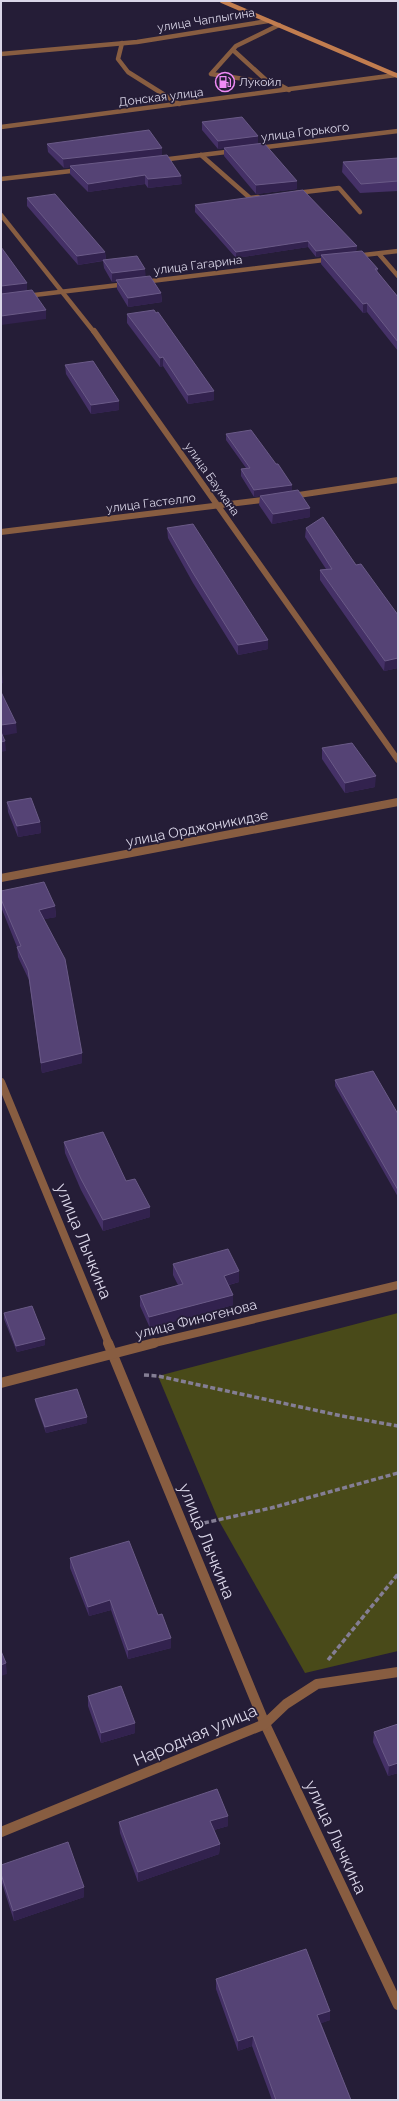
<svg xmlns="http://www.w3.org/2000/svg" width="399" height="2101" viewBox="0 0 399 2101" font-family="Raleway,sans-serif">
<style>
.green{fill:#494a19}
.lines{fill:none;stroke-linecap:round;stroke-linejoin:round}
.path{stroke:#847e94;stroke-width:3.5;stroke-dasharray:5 2.5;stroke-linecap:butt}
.service{stroke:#885d41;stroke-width:4.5}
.minor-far3{stroke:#885d41;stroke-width:4.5}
.minor-far2{stroke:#885d41;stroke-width:6}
.minor-far1{stroke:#885d41;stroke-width:8}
.minor{stroke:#885d41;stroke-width:10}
.tertiary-far1{stroke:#885d41;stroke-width:8}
.tertiary{stroke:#885d41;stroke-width:10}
.secondary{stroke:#c27d4f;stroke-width:4.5}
.wall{fill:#453167}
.shaded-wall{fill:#32224e}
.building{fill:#554375;stroke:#6a5a87}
.labels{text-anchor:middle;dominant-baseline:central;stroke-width:3.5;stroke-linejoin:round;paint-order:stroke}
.far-street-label{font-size:12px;fill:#dad6e8;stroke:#251d37}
.far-poi-label{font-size:12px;fill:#dad6e8;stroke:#251d37;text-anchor:start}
.street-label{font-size:14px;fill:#dad6e8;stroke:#251d37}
.near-street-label{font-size:17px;fill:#dad6e8;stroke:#251d37}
</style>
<rect width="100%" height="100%" fill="#251d37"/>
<!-- green -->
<polygon class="green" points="398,1313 398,1651 305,1673 218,1519 158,1376"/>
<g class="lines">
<!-- path -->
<g class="path">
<polyline points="144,1375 158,1376 342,1416 398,1426"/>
<polyline points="204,1523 271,1508 398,1473"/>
<polyline points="328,1660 398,1574"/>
</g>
<!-- service -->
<g class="service">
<polyline points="279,25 236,46 211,74 278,84 289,90"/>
<polyline points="233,50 267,81"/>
<polyline points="201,155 250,198 258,197"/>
<polyline points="296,193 339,188 360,212"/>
</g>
<!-- minor-far3 -->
<g class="minor-far3">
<polyline points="122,43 118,59 128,72 179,104"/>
<polyline points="1,54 137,42 268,21"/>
<polyline points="1,127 396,75"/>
<polyline points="258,148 398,131"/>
<polyline points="161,160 234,151"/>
<polyline points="1,179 80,170"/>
<polyline points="1,215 94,332"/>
<polyline points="379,254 398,276"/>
<polyline points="355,256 398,251"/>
<polyline points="143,282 332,259"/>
<polyline points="26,296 127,284"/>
</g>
<!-- minor-far2 -->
<g class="minor-far2">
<polyline points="94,331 398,760"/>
<polyline points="292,496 398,480"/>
<polyline points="1,532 270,499"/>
</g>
<!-- minor-far1 -->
<g class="minor-far1">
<polyline points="1,878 398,802"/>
<polyline points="1,1082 109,1344"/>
</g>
<!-- minor -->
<g class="minor">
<polyline points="108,1343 265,1724 398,2005"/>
<polyline points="1,1832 265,1724 286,1704 317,1684 398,1672"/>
</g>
<!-- tertiary-far1 -->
<polyline class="tertiary-far1" points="150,1344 398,1285"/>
<!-- tertiary -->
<polyline class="tertiary" points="1,1383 154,1343"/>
<!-- secondary -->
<polyline class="secondary" points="222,1 398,76"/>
</g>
<!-- wall -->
<g class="wall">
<polygon points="202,122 258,136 258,144 297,189 256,194 224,156 224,148 218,149 202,130"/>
<polygon points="47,144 162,155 182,184 148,188 145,184 88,192 70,174 70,167 64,168 48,152"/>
<polygon points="398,158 398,191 360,193 342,172 343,162"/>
<polygon points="27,198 105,252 106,260 146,277 161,293 162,302 128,307 117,289 117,281 112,282 104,268 103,261 78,265 27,206"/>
<polygon points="195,205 357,246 356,251 378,269 377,272 398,297 398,351 367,312 363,313 321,264 321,256 316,257 308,247 236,258 195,212"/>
<polygon points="127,314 214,400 188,404 163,366 160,367 127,323"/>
<polygon points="65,365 119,410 91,414 66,374"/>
<polygon points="226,434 276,464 292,485 292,491 310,517 272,524 259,505 260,496 254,497 241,476 241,469 246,468 226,440"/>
<polygon points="167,528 268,649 238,655 193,583 168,538"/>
<polygon points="306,528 356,565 398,615 398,668 384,671 320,580 320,570 326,569 305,537"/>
<polygon points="322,748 375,787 345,793 322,759"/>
<polygon points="7,802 40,822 41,833 18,837 8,812"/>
<polygon points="1,891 55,906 56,917 44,919 82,1053 82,1063 42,1073 29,980 18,957 17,947 1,907"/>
<polygon points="335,1080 398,1114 398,1197 335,1086"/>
<polygon points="64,1142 150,1207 150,1217 103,1231 81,1190 65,1153"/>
<polygon points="173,1264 239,1282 229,1285 233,1295 233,1305 150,1328 140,1306 140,1296 178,1285 173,1275"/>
<polygon points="4,1313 45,1345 17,1352 4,1319"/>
<polygon points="35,1399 87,1417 87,1423 46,1433 36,1405"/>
<polygon points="70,1558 171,1648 128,1659 111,1610 89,1616 70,1568"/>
<polygon points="88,1696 135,1733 101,1743 88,1706"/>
<polygon points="398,1724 398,1773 388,1776 373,1742 374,1732"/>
<polygon points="119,1822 228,1826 214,1830 220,1844 219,1854 138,1882 120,1833"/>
<polygon points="1,1865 84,1897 14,1921 1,1880"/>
<polygon points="216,1979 330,2020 321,2023 351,2100 272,2100 252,2046 238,2051 216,1989"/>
</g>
<!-- shaded-wall -->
<g class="shaded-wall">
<polygon points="258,136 258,144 218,149 218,141"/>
<polygon points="162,148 162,156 64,168 63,159"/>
<polygon points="145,175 145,184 88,192 88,184"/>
<polygon points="181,176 182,184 148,188 148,179"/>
<polygon points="297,181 297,189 256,194 256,185"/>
<polygon points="308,241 308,247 236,258 236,252"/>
<polygon points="357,246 356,252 321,255 321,256 316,257 316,251"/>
<polygon points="105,252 106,260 78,265 77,256"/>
<polygon points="145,269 146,278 116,280 117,281 112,282 112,273"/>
<polygon points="27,283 27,292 1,295 1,286"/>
<polygon points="161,293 162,302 128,307 128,298"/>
<polygon points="367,303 367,312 363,313 363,304"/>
<polygon points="46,310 46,319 1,325 1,316"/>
<polygon points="163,357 163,366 160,367 160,358"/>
<polygon points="214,391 214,400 188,404 188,395"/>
<polygon points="119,401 119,410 91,414 91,405"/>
<polygon points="292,485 292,491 254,497 254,490"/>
<polygon points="310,508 310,517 272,524 273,514"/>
<polygon points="268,640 268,649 238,655 238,645"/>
<polygon points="398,658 398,668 384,671 385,661"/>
<polygon points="2,673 3,683 1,684 1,674"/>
<polygon points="16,723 17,733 1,736 1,725"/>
<polygon points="5,741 6,751 1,752 1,742"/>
<polygon points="376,776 375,787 345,793 345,783"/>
<polygon points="40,822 41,833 18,837 17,826"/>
<polygon points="55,906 56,917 40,920 39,910"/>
<polygon points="82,1053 82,1063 42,1073 41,1063"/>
<polygon points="150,1207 150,1217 103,1231 103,1220"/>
<polygon points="239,1271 239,1282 224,1286 224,1276"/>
<polygon points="233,1295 233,1305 150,1328 149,1317"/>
<polygon points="45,1339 45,1345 17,1352 16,1346"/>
<polygon points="87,1417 87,1423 46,1433 45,1427"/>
<polygon points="110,1600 111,1610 89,1616 88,1607"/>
<polygon points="171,1638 171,1648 128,1659 128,1650"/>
<polygon points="6,1663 7,1674 1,1676 1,1665"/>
<polygon points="135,1723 135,1733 101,1743 101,1733"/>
<polygon points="398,1763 398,1773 388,1776 389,1766"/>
<polygon points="228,1816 228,1826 210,1831 210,1821"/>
<polygon points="220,1844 219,1854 138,1882 138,1872"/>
<polygon points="84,1887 84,1897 14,1921 13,1911"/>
<polygon points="330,2011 330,2020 317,2025 317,2015"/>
<polygon points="253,2036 252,2046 238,2051 238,2041"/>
</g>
<!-- building -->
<g class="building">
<polygon points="242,117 258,136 218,141 202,122"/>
<polygon points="149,130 162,148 63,159 47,144"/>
<polygon points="264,143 297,181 256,185 224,148"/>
<polygon points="167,155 181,176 148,179 145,175 88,184 70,166"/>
<polygon points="398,158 398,181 361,184 343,162"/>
<polygon points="303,190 357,246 316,251 308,241 236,252 195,205"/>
<polygon points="55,194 105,252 77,256 27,198"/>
<polygon points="1,247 27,283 1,286"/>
<polygon points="362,251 378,269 375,269 398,297 398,342 367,303 363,304 321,255"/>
<polygon points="137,256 145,269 112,273 103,260"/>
<polygon points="150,276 161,293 128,298 116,280"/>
<polygon points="32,290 46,310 1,316 1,294"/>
<polygon points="154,310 156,313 158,312 214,391 188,395 163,357 160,358 127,314"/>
<polygon points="93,361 119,401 91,405 65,365"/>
<polygon points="251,430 276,464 278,464 292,485 254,490 241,469 250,468 226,434"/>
<polygon points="298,490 310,508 273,514 260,496"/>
<polygon points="323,517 356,565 361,564 398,615 398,658 385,661 320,570 332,569 306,528"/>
<polygon points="193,524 268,640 238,645 193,573 167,528"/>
<polygon points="1,692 16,723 1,725"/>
<polygon points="1,732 5,741 1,742"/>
<polygon points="352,743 376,776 345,783 322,748"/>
<polygon points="31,798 40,822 17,826 7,802"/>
<polygon points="44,882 55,906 39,910 65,959 82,1053 41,1063 28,970 17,947 21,946 1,899 1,891"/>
<polygon points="373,1071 398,1114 398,1190 335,1080"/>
<polygon points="103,1132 126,1181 135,1179 150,1207 103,1220 81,1179 64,1142"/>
<polygon points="228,1249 239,1271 224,1276 233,1295 149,1317 140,1296 183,1284 173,1264"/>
<polygon points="32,1306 45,1339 16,1346 4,1313"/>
<polygon points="77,1389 87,1417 45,1427 35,1399"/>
<polygon points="129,1541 158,1615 162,1614 171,1638 128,1650 110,1600 88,1607 70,1558"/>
<polygon points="1,1651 6,1663 1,1665"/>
<polygon points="121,1686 135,1723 101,1733 88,1696"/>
<polygon points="398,1724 398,1763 389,1766 374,1732"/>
<polygon points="217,1789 228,1816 210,1821 220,1844 138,1872 119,1822"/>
<polygon points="68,1842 84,1887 13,1911 1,1874 1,1865"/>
<polygon points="306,1949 330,2011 317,2015 351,2100 276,2100 253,2036 238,2041 216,1979"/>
</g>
<!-- icons -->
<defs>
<symbol id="fuel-ring" viewBox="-11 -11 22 22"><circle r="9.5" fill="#251d37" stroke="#f08bf6" stroke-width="1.5"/><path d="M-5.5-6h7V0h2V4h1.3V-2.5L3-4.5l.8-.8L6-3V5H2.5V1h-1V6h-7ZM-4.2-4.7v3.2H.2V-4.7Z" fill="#f08bf6"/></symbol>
</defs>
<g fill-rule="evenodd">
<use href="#fuel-ring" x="214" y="71" width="22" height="22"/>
</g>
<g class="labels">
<!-- far-street labels -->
<g class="far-street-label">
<text transform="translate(206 20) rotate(-9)">улица Чаплыгина</text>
<text transform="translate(161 97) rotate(-7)">Донская улица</text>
<text transform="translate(305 132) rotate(-7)">улица Горького</text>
<text transform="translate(198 265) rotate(-7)">улица Гагарина</text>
<text transform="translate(212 479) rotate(55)">улица Баумана</text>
<text transform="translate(151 503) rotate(-7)">улица Гастелло</text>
</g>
<!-- far-poi labels -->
<g class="far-poi-label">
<text x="239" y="82">Лукойл</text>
</g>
<!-- street labels -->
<g class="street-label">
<text transform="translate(197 828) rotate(-11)">улица Орджоникидзе</text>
<text transform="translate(196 1319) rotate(-14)">улица Финогенова</text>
</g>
<!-- near-street labels -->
<g class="near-street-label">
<text transform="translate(84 1241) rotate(68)">улица Лычкина</text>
<text transform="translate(207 1541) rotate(68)">улица Лычкина</text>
<text transform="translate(195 1735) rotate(-23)">Народная улица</text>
<text transform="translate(336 1837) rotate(65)">улица Лычкина</text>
</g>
</g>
<!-- border -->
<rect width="399" height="2101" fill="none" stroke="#dad6e8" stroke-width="4"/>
</svg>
